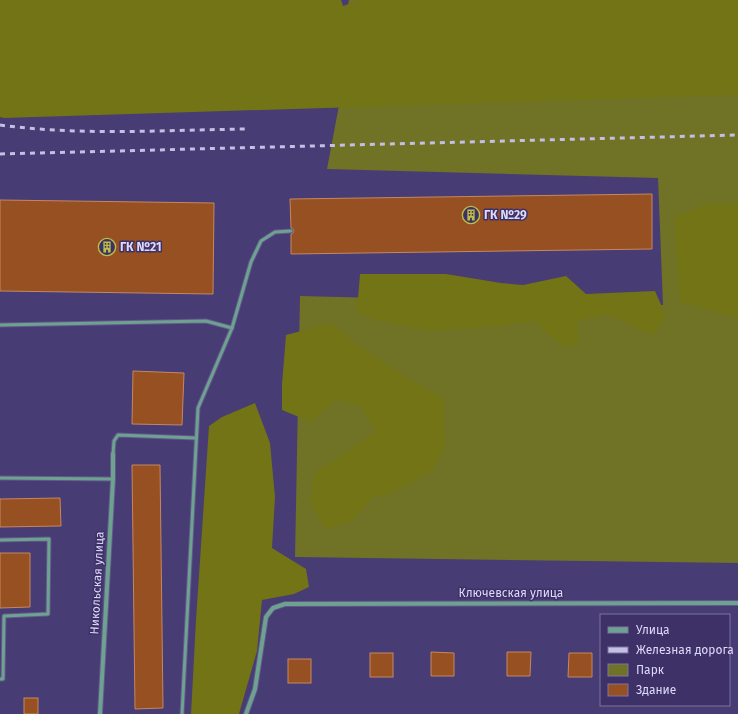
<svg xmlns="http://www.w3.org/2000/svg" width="738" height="714" viewBox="0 0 738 714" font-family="'Fira Sans',sans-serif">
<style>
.green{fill:#707225}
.forest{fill:#727415}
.building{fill:#975021;stroke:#c58763}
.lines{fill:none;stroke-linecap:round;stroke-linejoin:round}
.service-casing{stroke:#62588b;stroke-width:5}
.minor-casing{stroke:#62588b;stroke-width:6}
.service{stroke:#6da290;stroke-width:3}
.minor{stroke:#6da290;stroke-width:4}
.rail{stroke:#c4bfe4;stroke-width:3;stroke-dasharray:5 5;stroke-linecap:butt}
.labels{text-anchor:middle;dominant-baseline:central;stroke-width:3;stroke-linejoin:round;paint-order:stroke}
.poi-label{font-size:12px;font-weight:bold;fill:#ddd9fa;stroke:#3d3167;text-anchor:start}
.street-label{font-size:12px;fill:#ddd9fa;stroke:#3d3167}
</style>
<rect width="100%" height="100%" fill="#473c73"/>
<!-- green -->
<polygon class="green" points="349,0 738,0 738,563 295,557 300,296 663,305 658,178 327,169 350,47 348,5"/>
<!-- forest -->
<g class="forest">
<polygon points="0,0 341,0 343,6 360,0 738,0 738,95 4,118 0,117"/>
<polygon points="738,203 738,318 680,302 674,217 708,204"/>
<polygon points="360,274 446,274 501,283 523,285 566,276 586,294 655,291 666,316 654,335 607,314 578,321 578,346 563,346 534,321 498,326 429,331 375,320 357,311"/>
<polygon points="332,323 354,342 414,382 444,398 444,420 445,447 432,471 389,495 374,496 353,520 327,530 311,505 314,474 335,459 376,432 361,406 335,400 311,422 282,410 282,384 286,335"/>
<polygon points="255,403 270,443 275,497 272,548 306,569 309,587 294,594 262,600 257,651 239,714 191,714 196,620 209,426 222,417"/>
</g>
<!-- building -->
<g class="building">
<polygon points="652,194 652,249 291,254 291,234 293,233 294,231 293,229 291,228 290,199"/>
<polygon points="0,200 214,203 213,294 0,291"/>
<polygon points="133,371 184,373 182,425 132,424"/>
<polygon points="132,465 160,465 163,708 135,709"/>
<polygon points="60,498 61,526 0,527 0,499"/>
<polygon points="0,553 30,553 30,607 0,608"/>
<polygon points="431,652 454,653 454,676 431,676"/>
<polygon points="507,652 531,652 530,676 507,676"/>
<rect x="370" y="653" width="23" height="24"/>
<polygon points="569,653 592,653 592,677 568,677"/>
<rect x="288" y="659" width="23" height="24"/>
<rect x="24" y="698" width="14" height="16"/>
</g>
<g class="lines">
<defs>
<g id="service">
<polyline points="0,325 206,321 232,328 198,408 182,714"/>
<polyline points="232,328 251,262 261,241 275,232 291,231"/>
<polyline points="113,454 114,441 118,435 196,438"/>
<polyline points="0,478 113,479"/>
<polyline points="0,540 49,539 48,614 4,616 3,679 0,679"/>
</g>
<g id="minor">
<polyline points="100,714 113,479 113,454"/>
<polyline points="246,714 255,689 266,617 273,608 285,604 738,603"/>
</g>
</defs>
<!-- service casing -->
<use href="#service" class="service-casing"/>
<!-- minor casing -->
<use href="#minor" class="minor-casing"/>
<!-- service -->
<use href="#service" class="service"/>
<!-- minor -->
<use href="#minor" class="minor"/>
<!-- rail -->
<g class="rail">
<path d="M0 125C82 136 165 130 248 129"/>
<polyline points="0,154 738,135"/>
</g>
</g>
<!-- icons -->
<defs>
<symbol id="building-ring" viewBox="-11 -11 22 22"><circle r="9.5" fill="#3d3167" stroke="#bcbf44" stroke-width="1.5"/><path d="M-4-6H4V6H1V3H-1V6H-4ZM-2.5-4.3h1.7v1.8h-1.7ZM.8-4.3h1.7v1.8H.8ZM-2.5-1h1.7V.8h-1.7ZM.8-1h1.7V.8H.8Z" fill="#bcbf44"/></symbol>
</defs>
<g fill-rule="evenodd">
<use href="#building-ring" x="461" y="205" width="20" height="20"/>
<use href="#building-ring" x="97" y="237" width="20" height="20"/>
</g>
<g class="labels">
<!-- poi labels -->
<g class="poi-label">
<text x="484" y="215">ГК №29</text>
<text x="120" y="247">ГК №21</text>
</g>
<!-- street labels -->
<g class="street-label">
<text transform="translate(97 583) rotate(-87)">Никольская улица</text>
<text x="511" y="593">Ключевская улица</text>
</g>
</g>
<!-- legend -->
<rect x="600" y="614" width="130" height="92" fill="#3d3167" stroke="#7d74a2"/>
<rect x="608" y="627" width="20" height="6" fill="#6da290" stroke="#7d74a2"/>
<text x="636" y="634" font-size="12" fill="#ddd9fa">Улица</text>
<rect x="608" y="647" width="20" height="6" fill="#c4bfe4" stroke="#7d74a2"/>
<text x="636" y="654" font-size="12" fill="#ddd9fa">Железная дорога</text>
<rect x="608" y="664" width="20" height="12" fill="#707225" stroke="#7d74a2"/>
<text x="636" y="674" font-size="12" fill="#ddd9fa">Парк</text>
<rect x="608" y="684" width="20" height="12" fill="#975021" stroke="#7d74a2"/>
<text x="636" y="694" font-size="12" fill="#ddd9fa">Здание</text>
</svg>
